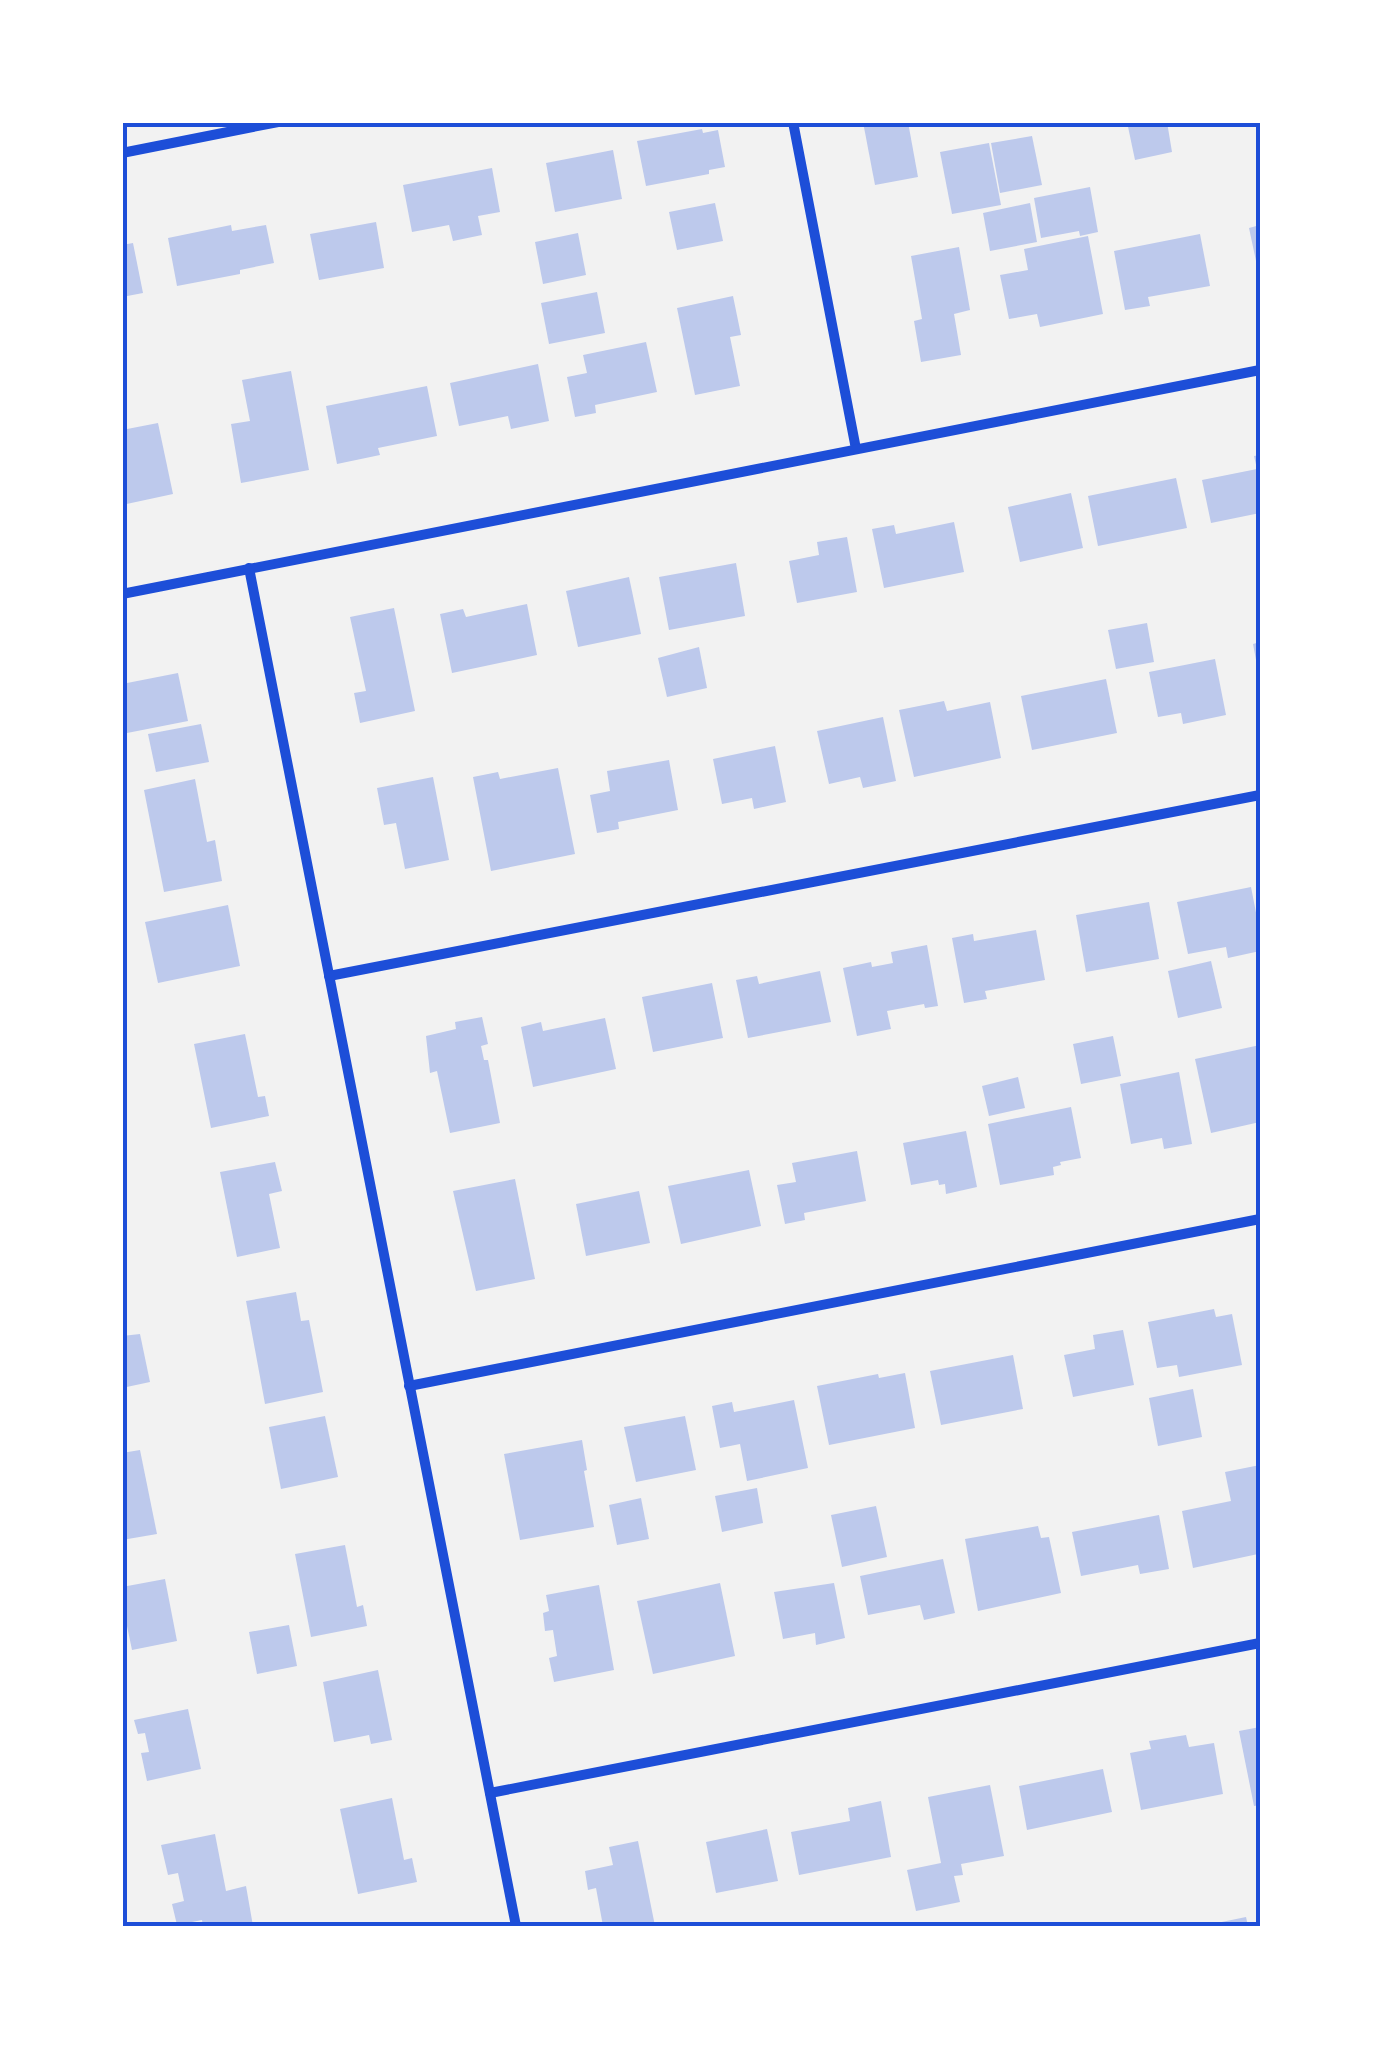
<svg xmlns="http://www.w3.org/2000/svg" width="1383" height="2049" viewBox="0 0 1383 2049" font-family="'Alegreya Sans',sans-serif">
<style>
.building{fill:#bdc9ec}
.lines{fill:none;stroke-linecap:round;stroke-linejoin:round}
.minor{stroke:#1d4ed8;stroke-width:10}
.neatline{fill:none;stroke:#1d4ed8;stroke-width:4}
</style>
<rect width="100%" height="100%" fill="#f2f2f2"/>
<!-- building -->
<g class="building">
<polygon points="863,122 908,122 918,177 875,185"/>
<polygon points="1127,122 1167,122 1172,152 1135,160"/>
<polygon points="702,129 703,133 718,130 725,167 709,170 709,174 646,186 637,141"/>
<polygon points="1032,136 1042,185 1000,193 991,143"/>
<polygon points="989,143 1001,205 952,214 940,152"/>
<polygon points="613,150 622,199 555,212 546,163"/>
<polygon points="492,168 500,212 478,216 482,235 453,241 449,225 412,232 403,185"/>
<polygon points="1090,187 1098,232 1080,236 1079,231 1041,238 1034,198"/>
<polygon points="715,203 723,241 677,250 669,212"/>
<polygon points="1030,203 1037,242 990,251 983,213"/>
<polygon points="376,222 384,268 319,280 310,234"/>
<polygon points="231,225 232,231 266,225 274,263 240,270 240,274 177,286 168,238"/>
<polygon points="1260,225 1260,275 1259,275 1249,228"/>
<polygon points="578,233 586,275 543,284 535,242"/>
<polygon points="1200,234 1210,286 1148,297 1150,306 1125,310 1114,251"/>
<polygon points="1088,236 1103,314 1040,327 1037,314 1009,319 1000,275 1028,270 1024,249"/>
<polygon points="133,243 143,293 122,297 122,245"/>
<polygon points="959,247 970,310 954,314 961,355 921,362 914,321 922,319 911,256"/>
<polygon points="597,292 605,333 549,344 541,303"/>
<polygon points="733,296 741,335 730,337 740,386 695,395 677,308"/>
<polygon points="646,342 657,392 595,405 596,413 575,417 567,377 587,373 583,355"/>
<polygon points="538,364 549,421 511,429 508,416 459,426 450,383"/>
<polygon points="291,371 309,470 241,483 231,424 250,421 242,380"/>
<polygon points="427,386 437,436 378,448 380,455 337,464 326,406"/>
<polygon points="158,423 173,494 122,505 122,430"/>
<polygon points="1260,455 1260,513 1211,523 1202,480 1257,469 1254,456"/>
<polygon points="1176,478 1187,528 1098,546 1088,496"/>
<polygon points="1071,493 1083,548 1020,562 1008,507"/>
<polygon points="954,522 964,572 884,588 872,529 894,525 896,534"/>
<polygon points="847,537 857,592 797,603 789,561 819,555 817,542"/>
<polygon points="736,563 745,616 669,630 659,577"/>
<polygon points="629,577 641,634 578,647 566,591"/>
<polygon points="527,604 537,655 452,673 440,614 463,609 466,617"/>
<polygon points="394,608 415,711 360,723 354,693 366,691 350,617"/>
<polygon points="1147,623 1154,662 1116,669 1108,630"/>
<polygon points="1260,642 1260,676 1259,676 1253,644"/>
<polygon points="699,647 707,688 667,697 658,658"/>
<polygon points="1215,659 1226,715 1183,724 1181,713 1158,717 1149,672"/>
<polygon points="178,673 188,721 122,734 122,684"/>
<polygon points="1106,679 1117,733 1032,750 1021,696"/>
<polygon points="944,701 947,711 990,702 1001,758 914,777 899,710"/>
<polygon points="883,717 896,781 863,788 860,777 829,784 817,731"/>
<polygon points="201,724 209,762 156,772 148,734"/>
<polygon points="775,746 786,802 754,809 752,798 722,804 713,759"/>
<polygon points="669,760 678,810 618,822 619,829 597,833 590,795 610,791 607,771"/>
<polygon points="558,768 575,854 491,871 473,777 498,772 500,779"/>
<polygon points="433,777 449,860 405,869 396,823 384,825 377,788"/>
<polygon points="195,779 207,842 215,840 222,881 164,892 144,790"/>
<polygon points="1251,887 1260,933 1260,951 1228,958 1226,947 1188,954 1177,902"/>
<polygon points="1149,902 1159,959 1086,972 1076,915"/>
<polygon points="228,905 240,966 158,983 145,922"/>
<polygon points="1036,930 1045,980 985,991 987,999 964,1003 952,938 973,934 974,941"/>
<polygon points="927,945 938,1006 925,1008 924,1004 887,1011 891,1029 857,1036 843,968 871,962 872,967 893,963 891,952"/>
<polygon points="1211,961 1222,1008 1178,1018 1168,971"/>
<polygon points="820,971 831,1022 748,1038 736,980 757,976 759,984"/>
<polygon points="712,983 723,1038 653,1052 642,997"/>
<polygon points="482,1017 488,1044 481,1046 484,1060 488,1060 500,1123 450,1133 437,1071 430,1073 426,1036 456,1029 455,1022"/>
<polygon points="605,1018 616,1069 533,1087 521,1027 541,1022 543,1031"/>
<polygon points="245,1034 258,1097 265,1096 269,1116 211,1128 194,1044"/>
<polygon points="1113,1036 1121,1076 1081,1084 1073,1044"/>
<polygon points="1260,1045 1260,1122 1211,1133 1195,1059"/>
<polygon points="1179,1072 1192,1144 1164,1149 1162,1138 1131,1144 1120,1084"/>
<polygon points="1018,1077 1025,1108 989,1116 982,1086"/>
<polygon points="1071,1107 1081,1158 1060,1162 1061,1165 1053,1167 1054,1175 1000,1185 988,1124"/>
<polygon points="966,1131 977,1187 946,1194 945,1184 939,1185 938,1180 911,1185 903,1143"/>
<polygon points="857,1151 866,1201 804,1213 805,1220 785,1224 777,1185 796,1182 792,1163"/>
<polygon points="275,1162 282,1191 269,1194 280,1248 237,1257 220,1172"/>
<polygon points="749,1170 761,1226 681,1244 668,1186"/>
<polygon points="515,1179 535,1279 476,1291 453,1191"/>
<polygon points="639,1191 650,1243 586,1256 576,1204"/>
<polygon points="296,1292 301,1321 309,1320 323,1392 265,1404 246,1301"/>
<polygon points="1214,1309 1216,1317 1232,1314 1242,1365 1179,1377 1177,1365 1157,1368 1148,1322"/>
<polygon points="1123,1330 1134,1385 1073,1397 1064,1355 1095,1349 1093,1335"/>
<polygon points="140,1334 150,1382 122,1388 122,1336"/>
<polygon points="1013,1355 1023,1409 941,1425 930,1371"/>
<polygon points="905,1373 915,1428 829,1445 817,1386 878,1374 879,1378"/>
<polygon points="1193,1389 1202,1437 1158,1446 1149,1398"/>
<polygon points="794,1400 808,1468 747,1481 740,1444 720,1448 712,1406 732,1402 734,1412"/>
<polygon points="325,1416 338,1477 281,1489 269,1427"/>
<polygon points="685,1416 696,1470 636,1482 624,1427"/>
<polygon points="582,1440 587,1470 584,1471 594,1527 520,1540 504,1454"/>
<polygon points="140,1450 157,1534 122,1540 122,1453"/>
<polygon points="1260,1465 1258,1554 1193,1568 1182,1511 1231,1501 1225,1472"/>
<polygon points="757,1488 763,1523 722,1532 715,1496"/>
<polygon points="641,1498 649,1539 617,1545 609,1505"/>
<polygon points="876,1506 887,1557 842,1567 831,1515"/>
<polygon points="1159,1515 1169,1569 1140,1574 1138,1565 1081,1576 1072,1532"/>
<polygon points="1038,1526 1041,1538 1049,1537 1061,1593 978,1611 965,1539"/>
<polygon points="345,1545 357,1607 363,1605 367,1626 311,1637 295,1554"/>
<polygon points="943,1559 955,1613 924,1620 920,1605 868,1615 860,1576"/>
<polygon points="165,1579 177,1641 132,1650 127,1626 124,1627 122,1620 122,1587"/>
<polygon points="720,1583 735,1656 653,1674 637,1601"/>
<polygon points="834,1583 845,1638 816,1645 815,1633 783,1639 774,1592"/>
<polygon points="599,1585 614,1670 554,1682 549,1658 557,1656 553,1630 545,1631 543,1613 549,1611 546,1595"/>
<polygon points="289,1625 297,1666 257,1674 249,1632"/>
<polygon points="378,1670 392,1740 371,1744 369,1735 334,1742 323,1682"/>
<polygon points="188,1709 201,1769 147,1781 141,1753 149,1752 145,1733 138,1734 134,1720"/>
<polygon points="1260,1727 1260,1805 1254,1806 1239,1731"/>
<polygon points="1186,1735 1189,1747 1214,1743 1223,1794 1141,1810 1130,1753 1151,1749 1149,1741"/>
<polygon points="1103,1769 1112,1812 1027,1830 1019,1786"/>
<polygon points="990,1785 1004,1856 961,1864 963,1875 954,1876 960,1902 916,1911 907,1870 941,1863 928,1797"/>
<polygon points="392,1798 404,1860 412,1858 417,1882 358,1894 340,1809"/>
<polygon points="881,1801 891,1857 799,1875 791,1832 850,1821 848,1808"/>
<polygon points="767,1829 778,1881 716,1893 706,1842"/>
<polygon points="215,1834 226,1891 246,1886 253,1926 203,1926 202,1920 177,1925 172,1904 184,1901 178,1873 168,1875 161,1845"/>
<polygon points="638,1841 655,1926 603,1926 596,1888 588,1890 585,1871 613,1865 609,1847"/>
<polygon points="1246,1917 1248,1926 1208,1926 1207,1925"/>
</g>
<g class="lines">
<!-- minor -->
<g class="minor">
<polyline points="793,122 856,449"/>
<polyline points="122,153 278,122"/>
<polyline points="249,568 516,1926"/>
<polyline points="122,594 1260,370"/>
<polyline points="329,976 1260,795"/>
<polyline points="409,1386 1260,1219"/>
<polyline points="490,1793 1260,1643"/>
</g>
</g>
<!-- border -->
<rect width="1383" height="2049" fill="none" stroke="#ffffff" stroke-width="250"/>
<rect x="125" y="125" width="1133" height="1799" class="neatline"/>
</svg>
